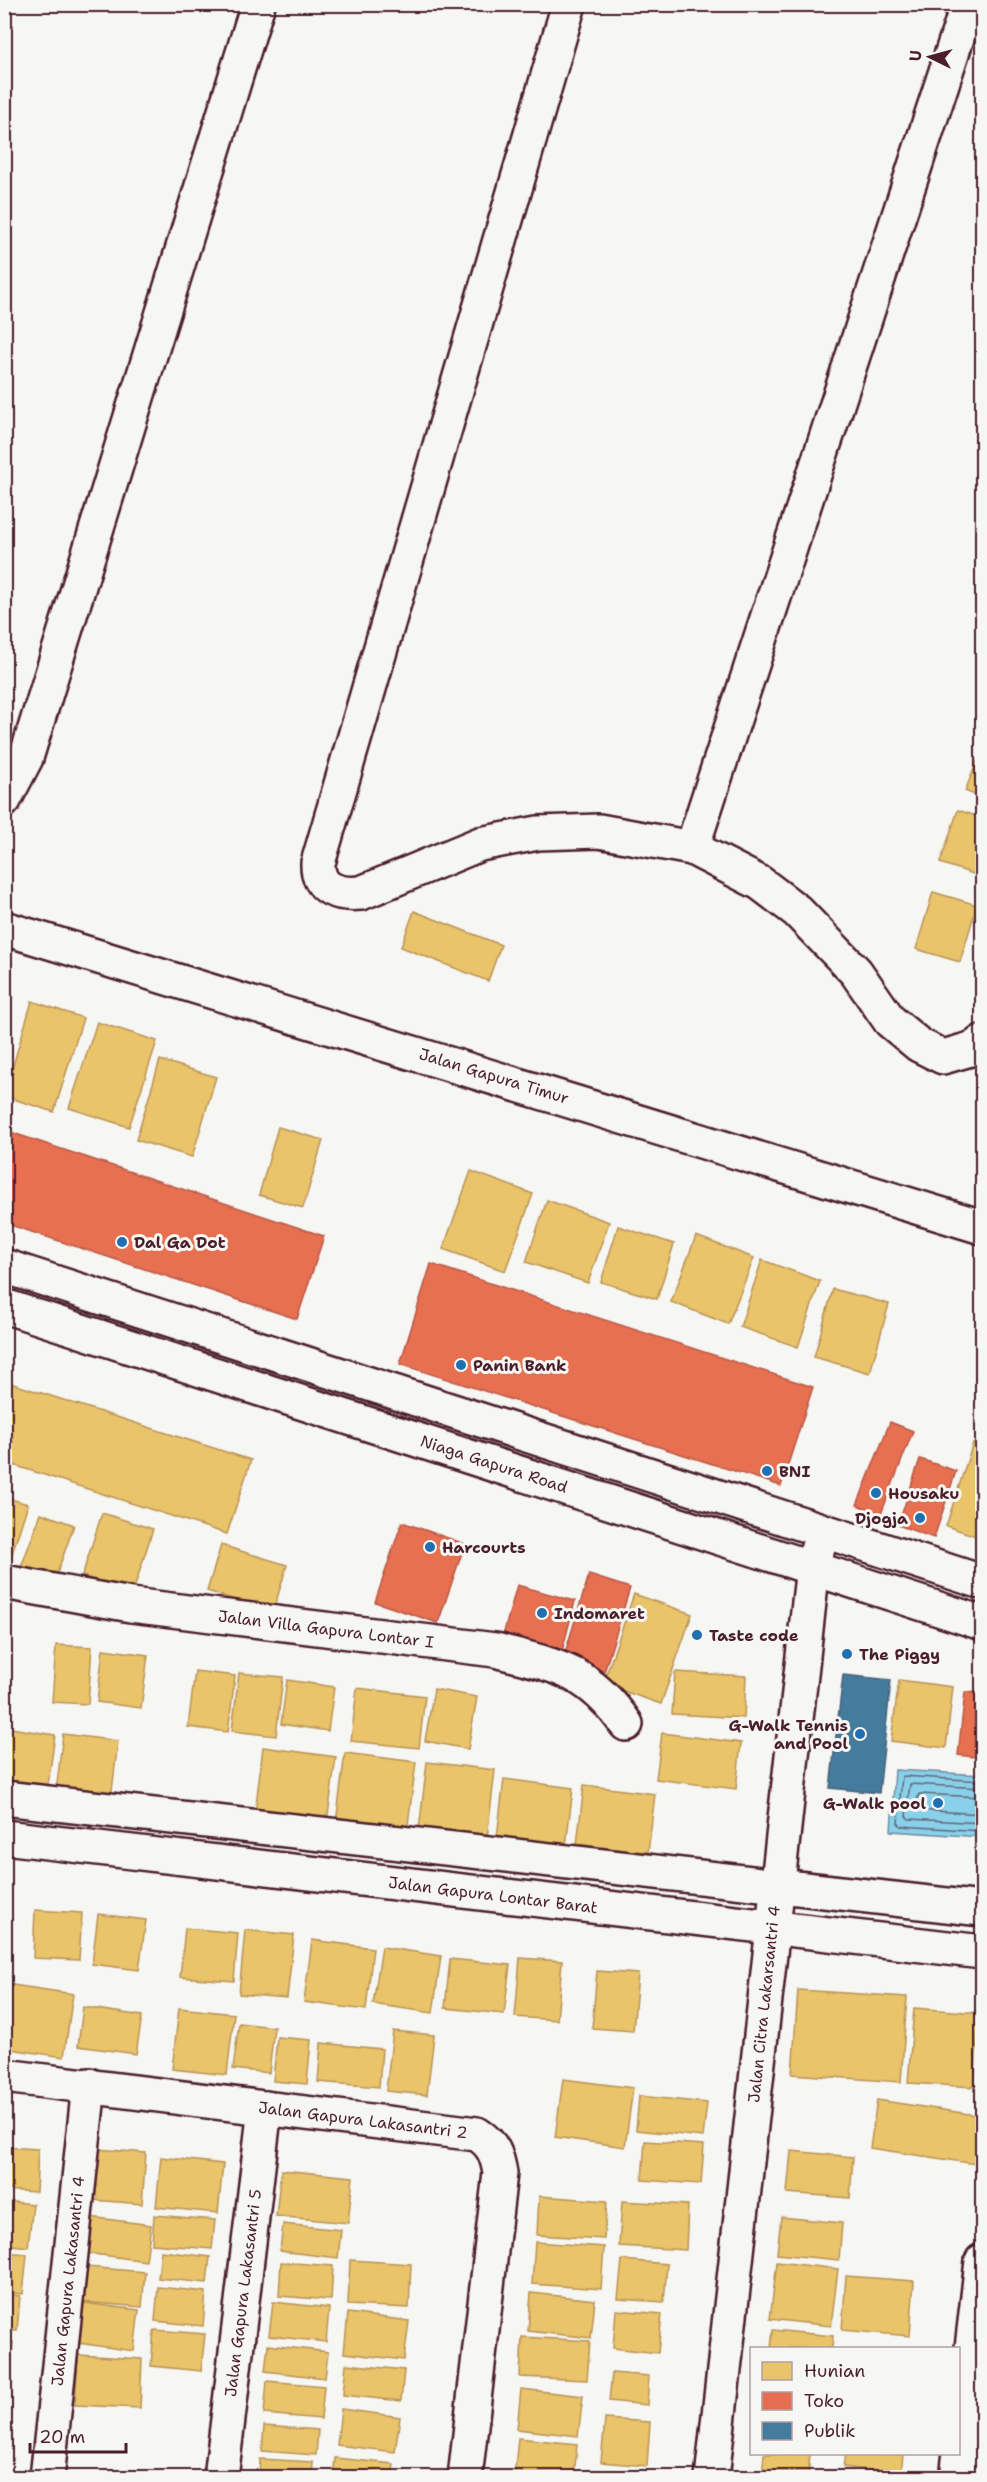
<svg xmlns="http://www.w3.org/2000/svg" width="987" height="2482" viewBox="0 0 987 2482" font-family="'Shantell Sans',sans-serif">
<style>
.water{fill:#89d1ea;stroke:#708a9e;stroke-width:1.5}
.homes{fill:#e9c46a;stroke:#b99257;stroke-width:1.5}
.shops{fill:#e76f51;stroke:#b85746;stroke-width:1.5}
.public{fill:#457b9d;stroke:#465f7b;stroke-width:1.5}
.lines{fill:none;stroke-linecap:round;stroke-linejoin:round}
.shore{stroke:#636677;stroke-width:1.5}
.minor-casing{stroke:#4a1f2b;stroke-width:38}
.minor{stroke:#f6f6f2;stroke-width:33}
.poi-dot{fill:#1f6fb2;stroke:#f6f6f2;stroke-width:2}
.labels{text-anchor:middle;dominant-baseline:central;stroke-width:6;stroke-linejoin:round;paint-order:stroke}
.street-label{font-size:16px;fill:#4a1f2b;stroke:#f6f6f2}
.poi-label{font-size:16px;font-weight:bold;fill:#4a1f2b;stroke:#f6f6f2;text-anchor:start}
</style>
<rect width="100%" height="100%" fill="#f6f6f2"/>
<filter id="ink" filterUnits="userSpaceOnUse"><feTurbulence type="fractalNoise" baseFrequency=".0167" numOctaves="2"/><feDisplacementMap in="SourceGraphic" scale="12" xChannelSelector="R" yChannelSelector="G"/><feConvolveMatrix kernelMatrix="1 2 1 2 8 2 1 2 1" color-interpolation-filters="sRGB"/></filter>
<g filter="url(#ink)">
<!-- water -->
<polygon class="water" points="895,1770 982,1775 982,1837 891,1831"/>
<!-- homes -->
<g class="homes">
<polygon points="982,749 982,798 965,791"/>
<polygon points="958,810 982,818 982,877 940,863"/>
<polygon points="933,892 977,905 960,962 916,949"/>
<polygon points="414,911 501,945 488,981 401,947"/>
<polygon points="32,1001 83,1018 54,1112 4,1096"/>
<polygon points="97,1022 157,1041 129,1127 69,1108"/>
<polygon points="160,1060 216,1077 192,1157 136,1140"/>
<polygon points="278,1127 323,1140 303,1208 259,1195"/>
<polygon points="471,1171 533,1194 505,1271 443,1249"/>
<polygon points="547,1200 609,1222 588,1283 526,1262"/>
<polygon points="618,1226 674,1244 657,1299 601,1282"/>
<polygon points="696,1236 754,1258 728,1324 671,1302"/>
<polygon points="762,1260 820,1281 798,1347 740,1327"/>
<polygon points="833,1289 889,1304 870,1373 814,1357"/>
<polygon points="4,1381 251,1460 227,1534 4,1462"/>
<polygon points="973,1443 982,1446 982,1538 946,1526"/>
<polygon points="4,1497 28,1504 7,1569 4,1568"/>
<polygon points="41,1513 74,1525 54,1582 20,1570"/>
<polygon points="102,1513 153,1529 133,1592 82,1576"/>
<polygon points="221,1545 287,1565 273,1612 207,1591"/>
<polygon points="634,1594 692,1614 661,1704 603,1684"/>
<polygon points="56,1645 92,1647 88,1704 52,1702"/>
<polygon points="103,1649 148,1655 141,1708 97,1702"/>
<polygon points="195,1671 235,1676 228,1732 188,1727"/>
<polygon points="675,1672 746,1676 744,1718 672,1714"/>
<polygon points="239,1673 283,1677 276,1736 232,1731"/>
<polygon points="287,1680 334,1687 328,1731 281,1724"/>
<polygon points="899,1680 953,1687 946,1748 891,1741"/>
<polygon points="357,1688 425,1696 419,1748 351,1741"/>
<polygon points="434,1689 477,1697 468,1749 425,1741"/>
<polygon points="4,1727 55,1735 47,1792 4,1786"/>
<polygon points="662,1733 741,1743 736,1789 656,1779"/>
<polygon points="63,1734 118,1741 111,1799 56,1792"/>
<polygon points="263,1747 336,1757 327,1822 255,1813"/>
<polygon points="345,1753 416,1762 407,1832 336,1823"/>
<polygon points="427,1762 495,1770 487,1838 419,1830"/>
<polygon points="504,1779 573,1788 566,1845 497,1837"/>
<polygon points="584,1785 655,1794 648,1853 577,1844"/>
<polygon points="35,1910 82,1913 79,1960 33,1958"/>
<polygon points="98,1914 146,1920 139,1970 92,1964"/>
<polygon points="185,1928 238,1933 234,1981 180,1977"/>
<polygon points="245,1930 294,1935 287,1998 239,1994"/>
<polygon points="312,1940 373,1948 366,2010 304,2002"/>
<polygon points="382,1947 441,1956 433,2013 373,2004"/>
<polygon points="520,1958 562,1961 557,2020 515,2017"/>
<polygon points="450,1959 510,1965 504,2014 445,2008"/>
<polygon points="597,1971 638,1974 633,2031 592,2028"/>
<polygon points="6,1984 73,1994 64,2057 4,2048"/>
<polygon points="798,1990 907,1997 901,2082 792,2074"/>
<polygon points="83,2007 142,2016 136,2054 78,2046"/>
<polygon points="179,2008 234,2014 227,2075 172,2069"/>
<polygon points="914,2008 979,2013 974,2087 908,2083"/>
<polygon points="239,2023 274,2027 269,2073 233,2069"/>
<polygon points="393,2031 434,2035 427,2095 386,2091"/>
<polygon points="277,2037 311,2040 307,2084 273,2081"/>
<polygon points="321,2043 382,2049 379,2087 318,2082"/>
<polygon points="563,2079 633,2088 625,2147 555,2137"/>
<polygon points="639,2096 707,2103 703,2137 636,2130"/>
<polygon points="877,2100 982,2116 982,2165 870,2148"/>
<polygon points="645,2141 704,2145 701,2184 642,2180"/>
<polygon points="4,2147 38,2149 36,2192 4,2190"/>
<polygon points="97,2149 146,2153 142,2204 93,2200"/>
<polygon points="791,2151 853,2157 850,2198 787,2193"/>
<polygon points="161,2157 223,2164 218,2213 156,2207"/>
<polygon points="281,2170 353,2177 348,2223 276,2216"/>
<polygon points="539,2196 607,2201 604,2239 537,2235"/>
<polygon points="4,2201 33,2204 28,2247 4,2244"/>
<polygon points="622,2201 688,2205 686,2250 619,2246"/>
<polygon points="154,2215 215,2220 212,2249 152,2244"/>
<polygon points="90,2217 151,2225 146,2261 86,2253"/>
<polygon points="781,2217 842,2223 839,2260 777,2254"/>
<polygon points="283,2224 341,2230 338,2258 280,2251"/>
<polygon points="535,2242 604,2247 601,2289 532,2284"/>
<polygon points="161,2251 210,2257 207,2283 158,2278"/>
<polygon points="4,2252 27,2254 23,2294 4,2292"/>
<polygon points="350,2260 411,2264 409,2308 348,2305"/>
<polygon points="622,2260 667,2264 664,2302 618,2299"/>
<polygon points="281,2262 333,2266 331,2300 279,2296"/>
<polygon points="777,2262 838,2269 831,2326 770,2319"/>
<polygon points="86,2267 145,2272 142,2307 83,2302"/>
<polygon points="846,2276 914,2281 910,2336 842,2330"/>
<polygon points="158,2287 206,2292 203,2326 155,2321"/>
<polygon points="531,2293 595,2300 591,2338 528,2331"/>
<polygon points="4,2294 20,2296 17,2331 4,2330"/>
<polygon points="273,2302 329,2308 326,2342 269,2336"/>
<polygon points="83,2303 139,2310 134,2351 78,2343"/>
<polygon points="616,2310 662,2314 658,2353 613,2348"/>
<polygon points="348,2313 409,2321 404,2360 344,2353"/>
<polygon points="154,2330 205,2334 201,2371 151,2366"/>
<polygon points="773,2330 833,2336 832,2348 771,2348"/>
<polygon points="522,2337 590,2341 587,2380 520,2377"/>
<polygon points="4,2341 13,2342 9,2386 4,2386"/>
<polygon points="268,2345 328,2352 325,2378 265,2371"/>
<polygon points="78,2355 142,2359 140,2408 75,2405"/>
<polygon points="346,2364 404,2370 401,2401 343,2395"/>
<polygon points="612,2373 649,2376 647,2405 609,2401"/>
<polygon points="267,2381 324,2386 321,2419 264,2414"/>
<polygon points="521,2389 583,2396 578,2436 517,2429"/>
<polygon points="341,2409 400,2417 395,2452 337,2445"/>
<polygon points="605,2419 650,2422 647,2466 601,2462"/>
<polygon points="264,2426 318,2430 316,2455 262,2451"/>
<polygon points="518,2438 577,2444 574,2478 514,2478"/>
<polygon points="764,2454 810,2454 808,2478 762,2478"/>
<polygon points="845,2454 903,2454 901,2474 843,2467"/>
<polygon points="335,2458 394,2464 392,2478 333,2478"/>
<polygon points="260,2459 313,2462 312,2478 259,2478"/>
</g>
<!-- shops -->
<g class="shops">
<polygon points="4,1130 324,1236 297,1319 4,1223"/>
<polygon points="431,1264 813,1387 781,1486 400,1364"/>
<polygon points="890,1422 913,1431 881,1514 857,1505"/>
<polygon points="920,1459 956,1471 934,1538 898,1525"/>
<polygon points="402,1522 465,1544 438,1623 375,1602"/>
<polygon points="589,1575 630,1588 602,1679 561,1666"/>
<polygon points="517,1585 575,1601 560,1659 501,1643"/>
<polygon points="965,1692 982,1693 982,1758 958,1755"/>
</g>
<!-- public -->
<polygon class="public" points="843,1675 891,1680 879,1793 830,1788"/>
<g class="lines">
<!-- shore -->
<g class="shore">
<polyline points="982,1781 902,1776 898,1823 901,1826 982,1831"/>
<polyline points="982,1788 910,1784 906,1816 909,1819 982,1823"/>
<polyline points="982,1797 919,1794 915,1807 918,1810 982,1814"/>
</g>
<defs>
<g id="minor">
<path d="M569 4 318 863C317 890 339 895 361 893L480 844 538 833 599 831 692 848 760 883 797 911 856 972 890 1021 919 1045 943 1057 974 1048 982 1042"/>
<polyline points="4,800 26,758 258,4"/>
<polyline points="692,848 968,4"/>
<polyline points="4,928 982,1227"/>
<polyline points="4,1266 982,1582"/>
<polyline points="4,1306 982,1623"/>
<path d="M4 1582 131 1605 495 1650C556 1666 587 1669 626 1724"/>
<polyline points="4,1798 982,1909"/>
<polyline points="4,1837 982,1952"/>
<path d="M4 2076 477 2134C493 2144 497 2155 500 2173L465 2478"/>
<polyline points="47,2478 89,2085"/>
<polyline points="221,2478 265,2108"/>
<polyline points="712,2478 813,1566 818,1547"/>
<polyline points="957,2478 982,2261"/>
</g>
</defs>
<!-- minor casing -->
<use href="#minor" class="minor-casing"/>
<!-- minor -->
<use href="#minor" class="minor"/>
</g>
</g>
<!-- markers -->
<g class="poi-dot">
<circle cx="122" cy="1242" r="6"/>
<circle cx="461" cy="1365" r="6"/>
<circle cx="767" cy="1471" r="6"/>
<circle cx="876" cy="1493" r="6"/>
<circle cx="920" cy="1518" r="6"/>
<circle cx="430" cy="1547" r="6"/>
<circle cx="542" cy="1613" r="6"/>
<circle cx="697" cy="1635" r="6"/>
<circle cx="847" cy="1654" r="6"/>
<circle cx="860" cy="1734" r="6"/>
<circle cx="938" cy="1803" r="6"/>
</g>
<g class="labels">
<!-- street labels -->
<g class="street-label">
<text transform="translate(494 1076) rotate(17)">Jalan Gapura Timur</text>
<text transform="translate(494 1464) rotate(18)">Niaga Gapura Road</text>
<text transform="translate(326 1629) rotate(7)">Jalan Villa Gapura Lontar I</text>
<text transform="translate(493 1895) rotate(7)">Jalan Gapura Lontar Barat</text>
<text transform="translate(764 2004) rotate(-84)">Jalan Citra Lakarsantri 4</text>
<text transform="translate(363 2120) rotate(7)">Jalan Gapura Lakasantri 2</text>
<text transform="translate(68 2281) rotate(-84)">Jalan Gapura Lakasantri 4</text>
<text transform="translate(243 2293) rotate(-83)">Jalan Gapura Lakasantri 5</text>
</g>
<!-- poi labels -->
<g class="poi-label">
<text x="134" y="1242">Dal Ga Dot</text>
<text x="473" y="1365">Panin Bank</text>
<text x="779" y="1471">BNI</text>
<text x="888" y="1493">Housaku</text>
<text x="908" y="1518" text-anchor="end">Djogja</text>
<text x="442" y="1547">Harcourts</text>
<text x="554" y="1613">Indomaret</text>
<text x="709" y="1635">Taste code</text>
<text x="859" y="1654">The Piggy</text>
<text x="848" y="1725" text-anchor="end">G-Walk Tennis<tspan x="848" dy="18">and Pool</tspan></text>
<text x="926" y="1803" text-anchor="end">G-Walk pool</text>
</g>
</g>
<!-- margin -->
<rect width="987" height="2482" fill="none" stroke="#f6f6f2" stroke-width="24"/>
<rect x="12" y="12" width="963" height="2458" fill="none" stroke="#4a1f2b" stroke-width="2" filter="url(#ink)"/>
<!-- legend -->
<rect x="750" y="2347" width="210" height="108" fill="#f6f6f2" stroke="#b1a0a2" stroke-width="1.5"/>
<rect x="762" y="2362" width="30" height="18" fill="#e9c46a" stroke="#b1a0a2" stroke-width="1.5"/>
<text x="804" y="2377" font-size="18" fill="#4a1f2b">Hunian</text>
<rect x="762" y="2392" width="30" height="18" fill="#e76f51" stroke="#b1a0a2" stroke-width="1.5"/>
<text x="804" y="2407" font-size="18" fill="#4a1f2b">Toko</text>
<rect x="762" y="2422" width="30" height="18" fill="#457b9d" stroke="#b1a0a2" stroke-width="1.5"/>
<text x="804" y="2437" font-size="18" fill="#4a1f2b">Publik</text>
<!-- north arrow -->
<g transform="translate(930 57) rotate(275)" stroke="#f6f6f2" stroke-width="4.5" paint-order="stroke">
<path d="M0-4.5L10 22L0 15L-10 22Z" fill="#4a1f2b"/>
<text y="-9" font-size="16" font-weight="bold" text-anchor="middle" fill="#4a1f2b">U</text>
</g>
<!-- scale -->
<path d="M30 2443v9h96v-9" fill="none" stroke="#4a1f2b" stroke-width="3"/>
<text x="39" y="2443" font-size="18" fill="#4a1f2b" stroke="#f6f6f2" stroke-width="4.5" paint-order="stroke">20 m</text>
</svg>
